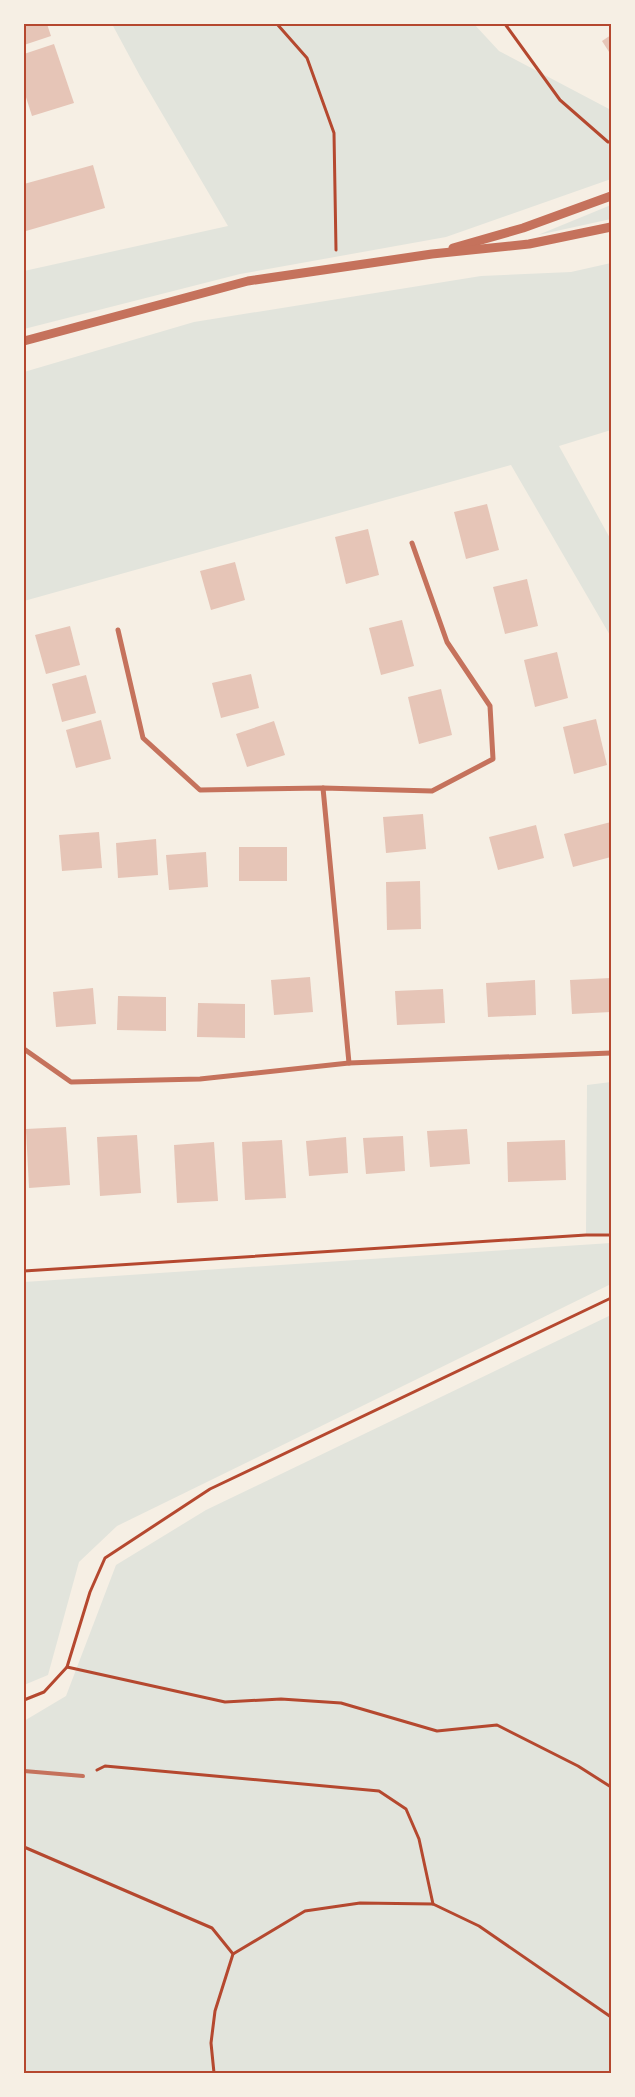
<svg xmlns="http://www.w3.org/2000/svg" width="635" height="2097" viewBox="0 0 635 2097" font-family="'Titillium Web',sans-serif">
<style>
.green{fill:#e2e4dc}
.building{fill:#e6c5b7}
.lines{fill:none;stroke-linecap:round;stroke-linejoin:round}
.path{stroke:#b5482f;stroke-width:3}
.service{stroke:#c5725c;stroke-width:4}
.minor{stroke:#c5725c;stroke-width:5}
.tertiary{stroke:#c5725c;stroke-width:9}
.neatline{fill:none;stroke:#b5482f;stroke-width:2}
</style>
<rect width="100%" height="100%" fill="#f6efe4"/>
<!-- green -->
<g class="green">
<polygon points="112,24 474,24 499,51 611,110 611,179 446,237 240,274 24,329 24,271 228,226 140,76"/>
<polygon points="611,205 611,219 538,235"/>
<polygon points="611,263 611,430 559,446 611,540 611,637 511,465 24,601 24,372 194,322 481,276 571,272"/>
<polygon points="611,1082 611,1233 586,1235 587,1085"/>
<polygon points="611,1243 611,1284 117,1526 79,1562 48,1675 24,1685 24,1282"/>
<polygon points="611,1315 611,2073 24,2073 24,1721 66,1696 116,1565 206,1510"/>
</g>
<!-- building -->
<g class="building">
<polygon points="24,24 47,24 51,36 24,45"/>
<polygon points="611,35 611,55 602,41"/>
<polygon points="54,44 74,103 32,116 24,91 24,54"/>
<polygon points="93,165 105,208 26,231 24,225 24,184"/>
<polygon points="487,504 499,550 466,559 454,512"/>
<polygon points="368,529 379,575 346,584 335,537"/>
<polygon points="235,562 245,600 211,610 200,571"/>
<polygon points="527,579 538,626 505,634 493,587"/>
<polygon points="402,620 414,666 381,675 369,628"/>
<polygon points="70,626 80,665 46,674 35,635"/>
<polygon points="557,652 568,698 535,707 524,660"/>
<polygon points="251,674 259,708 221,718 212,683"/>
<polygon points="86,675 96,713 62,722 52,684"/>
<polygon points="441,689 452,735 419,744 408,697"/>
<polygon points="596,719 607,765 574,774 563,727"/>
<polygon points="101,720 111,759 76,768 66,730"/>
<polygon points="274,721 285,755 247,767 236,734"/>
<polygon points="423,814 426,849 386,853 383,817"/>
<polygon points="611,822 611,857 573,867 564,834"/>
<polygon points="536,825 544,858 498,870 489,837"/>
<polygon points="99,832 102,868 62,871 59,835"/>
<polygon points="156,839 158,875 118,878 116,843"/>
<rect x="239" y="847" width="48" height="34"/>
<polygon points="206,852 208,887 169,890 166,855"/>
<polygon points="420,881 421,929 387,930 386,882"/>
<polygon points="310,977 313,1012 274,1015 271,980"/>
<polygon points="611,978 611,1012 572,1014 570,980"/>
<polygon points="535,980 536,1015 488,1017 486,983"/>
<polygon points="93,988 96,1024 56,1027 53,992"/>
<polygon points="443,989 445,1023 397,1025 395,991"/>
<polygon points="118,996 166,997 166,1031 117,1030"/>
<polygon points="198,1003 245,1004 245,1038 197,1037"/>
<polygon points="66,1127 70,1185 29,1188 26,1129"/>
<polygon points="467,1129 470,1164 430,1167 427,1131"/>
<polygon points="137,1135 141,1193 100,1196 97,1137"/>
<polygon points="403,1136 405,1171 366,1174 363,1138"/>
<polygon points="346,1137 348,1173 309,1176 306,1141"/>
<polygon points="282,1140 286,1198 245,1200 242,1142"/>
<polygon points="565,1140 566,1180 508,1182 507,1142"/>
<polygon points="214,1142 218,1201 177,1203 174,1145"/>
</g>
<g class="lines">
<!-- path -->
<g class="path">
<polyline points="277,24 307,58 334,133 336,250"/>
<polyline points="505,24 560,100 608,142 611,142"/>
<polyline points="24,1271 586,1235 611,1235"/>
<polyline points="67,1667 225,1702 281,1699 341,1703 437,1731 497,1725 578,1766 611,1787"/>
<polyline points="24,1700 44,1692 67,1667 90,1592 105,1558 210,1489 611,1298"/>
<polyline points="97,1770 105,1766 379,1791 406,1809 419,1839 433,1904"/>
<polyline points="24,1847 212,1928 233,1954 305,1911 360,1903 433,1904 479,1926 611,2017"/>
<polyline points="214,2073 211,2043 215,2011 233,1954"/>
</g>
<!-- service -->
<polyline class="service" points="24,1771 83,1776"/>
<!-- minor -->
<g class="minor">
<polyline points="118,630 143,738 200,790 323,788 432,791 493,759 490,706 447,642 412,543"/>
<polyline points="323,788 349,1063"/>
<polyline points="24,1049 71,1082 200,1079 349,1063 611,1053"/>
</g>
<!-- tertiary -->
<g class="tertiary">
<polyline points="453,248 523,228 611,196"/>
<polyline points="24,341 248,281 432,254 529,244 611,227"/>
</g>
</g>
<!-- border -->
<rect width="635" height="2097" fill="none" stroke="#f6efe4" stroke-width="50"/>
<rect x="25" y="25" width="585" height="2047" class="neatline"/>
</svg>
